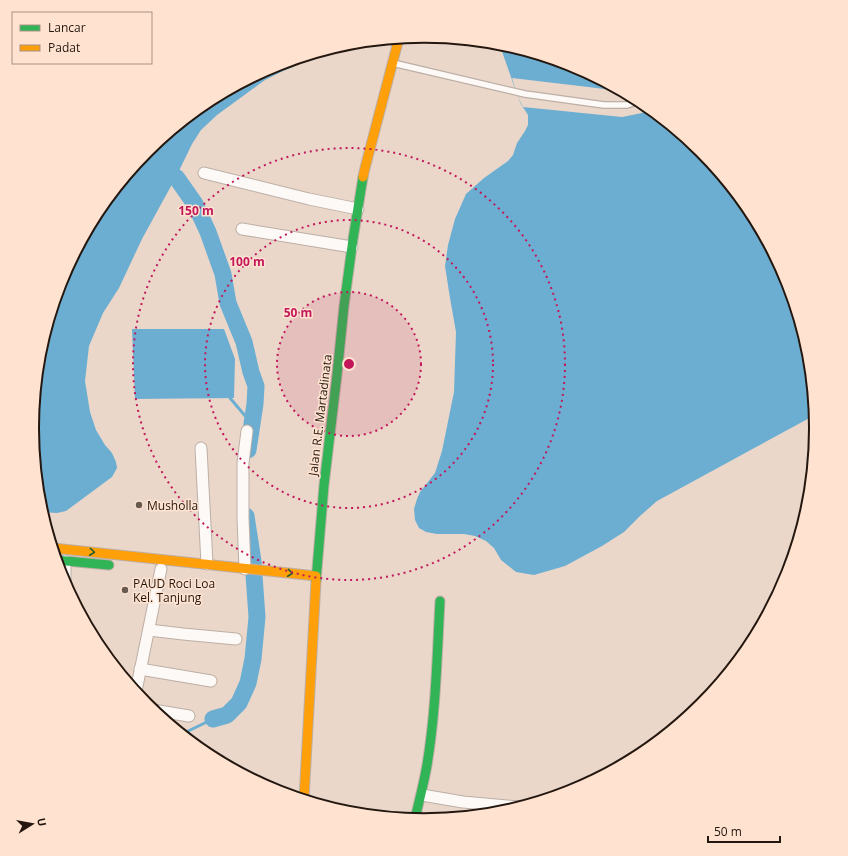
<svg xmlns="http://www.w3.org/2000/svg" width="848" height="856" viewBox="0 0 848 856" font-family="'Open Sans',sans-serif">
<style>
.water{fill:#6caed1}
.pier{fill:#ead7ca}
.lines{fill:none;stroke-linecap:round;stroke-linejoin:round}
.stream{stroke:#6caed1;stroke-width:3}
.river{stroke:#6caed1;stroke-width:17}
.lane-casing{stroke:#bdafa5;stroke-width:8}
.street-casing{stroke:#bdafa5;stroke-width:13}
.fast-casing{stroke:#bdafa5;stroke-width:11}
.slow-casing{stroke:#bdafa5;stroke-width:11}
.lane{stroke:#fcf9f7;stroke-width:5.5}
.street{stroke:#fcf9f7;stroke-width:11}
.fast{stroke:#30b455;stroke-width:9}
.slow{stroke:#ff9f0a;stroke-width:9}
.oneway{stroke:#295e2e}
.ring{fill:none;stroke:#c2185b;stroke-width:2;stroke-dasharray:2 4}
.poi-dot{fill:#695a50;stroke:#ffe3d0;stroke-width:1.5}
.labels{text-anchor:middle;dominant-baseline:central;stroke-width:3;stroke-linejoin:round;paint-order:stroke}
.street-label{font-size:12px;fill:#23170f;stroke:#ffe3d0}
.poi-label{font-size:12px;fill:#23170f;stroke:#ffe3d0;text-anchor:start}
.rim{fill:none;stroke:#23170f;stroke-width:2}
.centre{fill:#c2185b;stroke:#ffe3d0;stroke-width:2}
.ring-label{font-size:12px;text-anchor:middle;font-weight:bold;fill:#c2185b;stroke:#ffe3d0;stroke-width:3;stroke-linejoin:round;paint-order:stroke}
</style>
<rect width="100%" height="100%" fill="#ead7ca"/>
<!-- water -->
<g class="water">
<polygon points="499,43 574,66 642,102 701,151 750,210 786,278 809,352 815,415 657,501 640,516 624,532 602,546 565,566 534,575 516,572 501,560 494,548 486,541 475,536 464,534 437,534 426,532 419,528 415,520 414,509 417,499 420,492 435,473 442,451 454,392 456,332 450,298 445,266 448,245 455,219 466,194 484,178 508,161 513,155 517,143 525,131 528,125 528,115 521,104 518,97"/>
<polygon points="298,59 297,64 293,67 283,71 265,80 254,88 217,115 201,130 192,144 176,177 142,239 119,288 103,313 89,346 85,381 90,412 96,430 105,445 112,453 116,462 117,468 112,477 66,511 57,513 42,512 39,504 32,428 40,351 62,278 98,210 147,151 206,102 274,66"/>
<polygon points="132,329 224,329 235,359 234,398 135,399"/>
</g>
<!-- pier -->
<polygon class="pier" points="512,78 588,87 612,90 619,90 642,102 650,109 642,113 622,117 523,107 518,97"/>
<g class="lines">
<!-- stream -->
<g class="stream">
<polyline points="230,398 252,424"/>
<polyline points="182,734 213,719"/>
</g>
<!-- river -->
<g class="river">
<polyline points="176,177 195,204 208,232 223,274 228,303 244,342 251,372 256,386 255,404 248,450"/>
<polyline points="213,719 227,715 239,703 248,683 253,659 257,617 253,561 246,516"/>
</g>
<defs>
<polyline id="lane" points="397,64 525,94 604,105 627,105 639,101"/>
<g id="street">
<polyline points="204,173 309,199 358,209"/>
<polyline points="242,229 352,247"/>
<polyline points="201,448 207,564"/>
<polyline points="245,569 243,518 243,463 247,431"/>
<polyline points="65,583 65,561"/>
<polyline points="149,630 183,634 236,639"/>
<polyline points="140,669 211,681"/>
<polyline points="136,691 161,569"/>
<polyline points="153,710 189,716"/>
<polyline points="422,795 463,802 519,807"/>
</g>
<g id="fast">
<polyline points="56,560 109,565"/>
<polyline points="316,581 324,485 337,375 344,306 353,239 363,177"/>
<path d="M415 819C419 801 424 783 427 765 436 711 437 656 440 601"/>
</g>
<g id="slow">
<polyline points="363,177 365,168 399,38"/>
<polyline points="53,548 316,576"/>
<polyline points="304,799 316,581"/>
</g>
</defs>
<!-- lane casing -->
<use href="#lane" class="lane-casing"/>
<!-- street casing -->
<use href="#street" class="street-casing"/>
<!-- fast casing -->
<use href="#fast" class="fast-casing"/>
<!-- slow casing -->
<use href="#slow" class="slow-casing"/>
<!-- lane -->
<use href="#lane" class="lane"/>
<!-- street -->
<use href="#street" class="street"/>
<!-- fast -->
<use href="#fast" class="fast"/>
<!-- slow -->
<use href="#slow" class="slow"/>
</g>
<!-- one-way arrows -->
<defs><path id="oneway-chevron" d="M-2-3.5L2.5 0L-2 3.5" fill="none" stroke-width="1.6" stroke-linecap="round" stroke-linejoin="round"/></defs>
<g class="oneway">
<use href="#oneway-chevron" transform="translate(92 552) rotate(6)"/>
<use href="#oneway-chevron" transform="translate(290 573) rotate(6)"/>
</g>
<!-- distance rings -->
<circle cx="349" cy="364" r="72" fill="#c2185b" fill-opacity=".12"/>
<g class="ring">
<circle cx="349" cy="364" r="72"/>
<circle cx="349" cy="364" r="144"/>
<circle cx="349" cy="364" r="216"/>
</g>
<!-- markers -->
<g class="poi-dot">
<circle cx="139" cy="505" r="4"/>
<circle cx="125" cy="590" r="4"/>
</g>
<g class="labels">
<!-- street labels -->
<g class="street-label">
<text transform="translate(320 415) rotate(-83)">Jalan R.E. Martadinata</text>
</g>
<!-- poi labels -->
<g class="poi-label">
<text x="147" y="505">Musholla</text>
<text x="133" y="583">PAUD Roci Loa<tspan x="133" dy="14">Kel. Tanjung</tspan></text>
</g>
</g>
<!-- crop -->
<path d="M0 0H848V856H0ZM39 428a385 385 0 1 1 770 0a385 385 0 1 1-770 0Z" fill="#ffe3d0" fill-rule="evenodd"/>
<path class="rim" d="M39 428a385 385 0 1 1 770 0a385 385 0 1 1-770 0Z"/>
<circle cx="349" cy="364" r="6" class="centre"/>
<g class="ring-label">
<text x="196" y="215">150 m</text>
<text x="247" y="266">100 m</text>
<text x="298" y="317">50 m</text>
</g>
<!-- legend -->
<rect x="12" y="12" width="140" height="52" fill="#ffe3d0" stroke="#a79183"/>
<rect x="20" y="25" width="20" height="6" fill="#30b455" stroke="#a79183"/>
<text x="48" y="32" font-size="12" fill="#23170f">Lancar</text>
<rect x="20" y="45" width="20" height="6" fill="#ff9f0a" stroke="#a79183"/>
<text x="48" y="52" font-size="12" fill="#23170f">Padat</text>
<!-- north arrow -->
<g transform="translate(32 824) rotate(79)" stroke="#ffe3d0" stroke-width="3" paint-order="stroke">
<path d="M0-3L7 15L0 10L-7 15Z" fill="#23170f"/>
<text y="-6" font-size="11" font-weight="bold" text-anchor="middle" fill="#23170f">U</text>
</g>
<!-- scale -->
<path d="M708 836v6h72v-6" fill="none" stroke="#23170f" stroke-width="2"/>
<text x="714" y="836" font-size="12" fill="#23170f" stroke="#ffe3d0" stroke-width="3" paint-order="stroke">50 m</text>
</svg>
